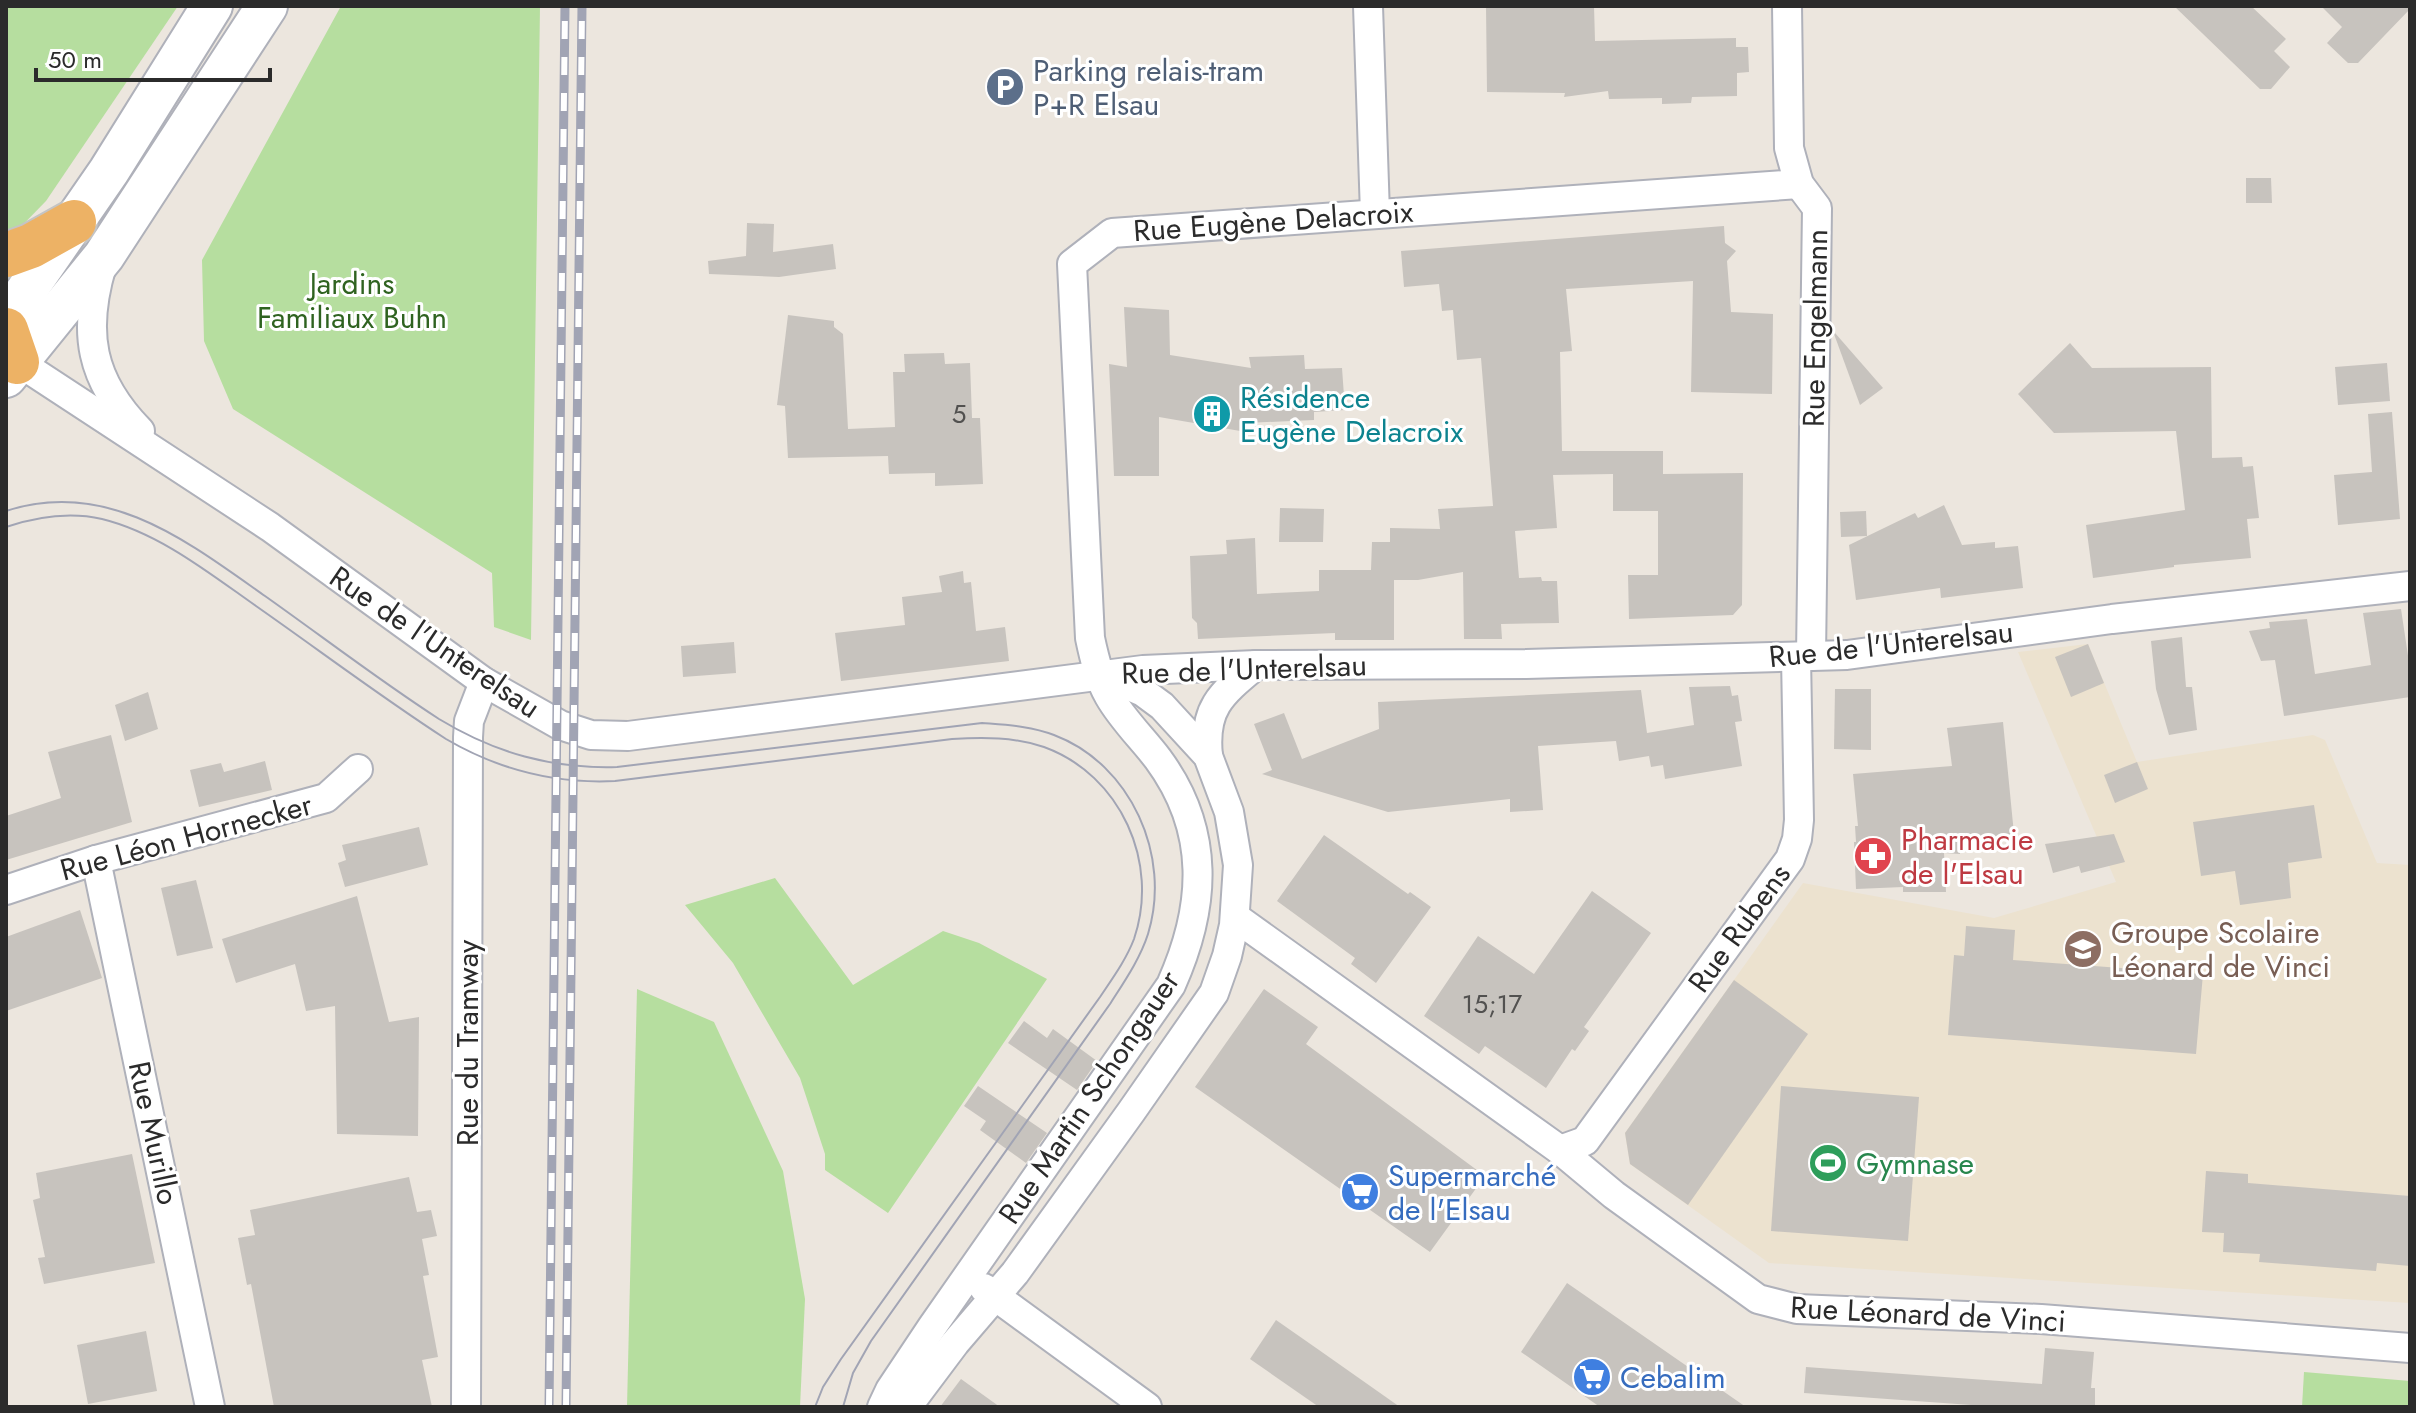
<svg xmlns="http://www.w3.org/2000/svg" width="2416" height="1413" viewBox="0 0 2416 1413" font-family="Jost,sans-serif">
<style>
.education{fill:#ece2cf}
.green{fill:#b6de9f}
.building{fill:#c7c3be}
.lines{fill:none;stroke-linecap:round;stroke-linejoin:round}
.minor-casing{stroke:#afb1ba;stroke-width:32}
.secondary-casing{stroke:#afb1ba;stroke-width:44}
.trunk-casing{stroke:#c4c4c4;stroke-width:48}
.minor{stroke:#fff;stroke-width:28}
.secondary{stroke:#fff;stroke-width:40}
.trunk{stroke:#edb265;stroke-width:44}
.tram{stroke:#a1a4b4;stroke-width:2}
.rail-casing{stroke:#a1a4b4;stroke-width:9}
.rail{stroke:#fff;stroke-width:6;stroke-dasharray:18;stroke-linecap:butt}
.labels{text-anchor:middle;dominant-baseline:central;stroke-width:6;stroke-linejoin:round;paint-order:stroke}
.number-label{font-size:26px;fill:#525150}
.service-label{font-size:30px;fill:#4e5e75;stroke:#fff;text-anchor:start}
.street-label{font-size:30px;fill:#2b2b2b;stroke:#fff}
.park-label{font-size:30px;fill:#2f6320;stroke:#fff}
.culture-label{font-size:30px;fill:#0d838f;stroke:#fff;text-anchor:start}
.health-label{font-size:30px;fill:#be3a42;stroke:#fff;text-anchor:start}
.education-label{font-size:30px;fill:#785e54;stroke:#fff;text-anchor:start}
.leisure-label{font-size:30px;fill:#27864d;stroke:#fff;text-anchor:start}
.shop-label{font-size:30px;fill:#366cbe;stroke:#fff;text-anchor:start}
</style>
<rect width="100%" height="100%" fill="#ece6de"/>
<!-- education -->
<polygon class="education" points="2088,644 2137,762 2313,735 2325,740 2377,863 2410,865 2410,1303 1769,1263 1630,1164 1625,1133 1803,883 1994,918 2116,882 2018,652"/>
<!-- green -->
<g class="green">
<polygon points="6,6 178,6 46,201 6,242"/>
<polygon points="341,6 540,6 531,640 494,627 492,573 233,409 204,341 202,260"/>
<polygon points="775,878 853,985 943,931 979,943 1047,979 888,1213 825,1170 825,1154 800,1078 733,963 685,905"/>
<polygon points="637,989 714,1022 783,1171 805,1299 800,1407 627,1407"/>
<polygon points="2304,1372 2410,1381 2410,1407 2302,1407"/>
</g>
<!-- building -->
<g class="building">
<polygon points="1486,6 1594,6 1595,41 1736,38 1736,47 1748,47 1749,72 1737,73 1737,96 1692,97 1691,103 1662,104 1662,98 1609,99 1608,91 1564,97 1565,93 1487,92"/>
<polygon points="2174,6 2251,6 2286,39 2274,51 2290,67 2271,89 2260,89"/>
<polygon points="2321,6 2410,6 2410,9 2358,63 2348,63 2327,43 2342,27"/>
<polygon points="2246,178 2271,178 2272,203 2246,203"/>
<polygon points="747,223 774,224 773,252 833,244 836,269 779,277 709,274 708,261 746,256"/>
<polygon points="1724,226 1725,243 1736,251 1727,261 1731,312 1773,314 1772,394 1691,392 1693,281 1566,289 1572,351 1560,352 1562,451 1663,451 1663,474 1743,473 1742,605 1733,615 1629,619 1628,575 1658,575 1658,511 1613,511 1613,474 1553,475 1557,528 1515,531 1519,578 1541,577 1542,581 1557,581 1559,623 1501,624 1502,639 1464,639 1463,572 1418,580 1394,580 1394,640 1335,640 1335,633 1198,639 1197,623 1192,618 1190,556 1227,554 1226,540 1255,538 1257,594 1319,591 1319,570 1371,570 1372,542 1390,542 1390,528 1440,529 1438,509 1493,506 1481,358 1457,360 1453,310 1442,311 1439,284 1404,287 1401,251"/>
<polygon points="1124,307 1169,310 1170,355 1251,368 1249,357 1304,355 1305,369 1342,368 1345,410 1314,412 1314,420 1246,423 1246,432 1159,417 1159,476 1114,476 1109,364 1127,367"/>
<polygon points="788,315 834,321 834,327 843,334 848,429 895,427 893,372 905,372 904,354 944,353 945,364 970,363 972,418 980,418 983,484 935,486 935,473 889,474 888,456 788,458 785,406 777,405"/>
<polygon points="1835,333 1883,388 1860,405 1834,334"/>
<polygon points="2070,343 2092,368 2211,367 2212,458 2242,457 2243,467 2253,466 2259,518 2247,519 2251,558 2174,565 2174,567 2093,578 2086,525 2185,510 2176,431 2054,433 2018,394"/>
<polygon points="2387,363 2390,401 2338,405 2335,367"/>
<polygon points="2392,412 2400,519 2338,525 2334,475 2372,472 2368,414"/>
<polygon points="1944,505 1962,545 1995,542 1995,548 2018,546 2023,588 1941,598 1940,588 1856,600 1849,545 1915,513 1918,518"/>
<polygon points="1280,508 1324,509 1323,542 1279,542"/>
<polygon points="1866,511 1867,536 1841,537 1840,512"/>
<polygon points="963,571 964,583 971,582 976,631 1005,627 1009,661 841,681 835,633 905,625 902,597 942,592 939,576"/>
<polygon points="2401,609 2410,669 2410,697 2284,716 2275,660 2261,661 2249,631 2270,628 2269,622 2307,619 2315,674 2371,665 2363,613"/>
<polygon points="2182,637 2186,687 2192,687 2197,730 2169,735 2156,689 2151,641"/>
<polygon points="734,642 736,673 683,677 681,646"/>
<polygon points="2088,644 2104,683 2071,697 2055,657"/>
<polygon points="1730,686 1732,696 1738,695 1742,721 1735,722 1742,766 1665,779 1663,765 1651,767 1649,756 1619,761 1616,741 1538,746 1543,810 1510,812 1510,799 1388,812 1262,774 1272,770 1254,724 1284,713 1302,759 1379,729 1378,702 1641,690 1647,733 1694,725 1689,687"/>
<polygon points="1835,689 1871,689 1871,750 1834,749"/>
<polygon points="148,692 158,729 125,741 115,705"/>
<polygon points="2003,722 2014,834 1959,842 1960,854 1944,853 1946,892 1903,892 1903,887 1856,889 1854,842 1856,842 1855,826 1858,826 1853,774 1952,766 1947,728"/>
<polygon points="111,735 132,822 6,860 6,816 61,798 48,752"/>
<polygon points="265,761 272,790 199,807 190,770 221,763 224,772"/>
<polygon points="2137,762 2148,789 2115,803 2104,775"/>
<polygon points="2314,805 2322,858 2288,863 2291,898 2240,905 2235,871 2201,876 2193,822"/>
<polygon points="419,827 428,865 345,887 338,863 346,860 342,845"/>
<polygon points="2114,834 2125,862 2081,873 2079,866 2053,873 2045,844"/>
<polygon points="1324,835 1408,894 1410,892 1431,907 1376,983 1351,964 1355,958 1277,901"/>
<polygon points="196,880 213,948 177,956 161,888"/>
<polygon points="1592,891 1651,933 1584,1027 1589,1031 1575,1051 1572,1049 1546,1088 1485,1046 1479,1054 1424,1016 1478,936 1534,974"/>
<polygon points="357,896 389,1022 419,1017 418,1136 337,1134 335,1006 306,1011 295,964 236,983 222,939"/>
<polygon points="80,910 102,978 6,1011 6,937"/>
<polygon points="1966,926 2015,930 2013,960 2203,974 2196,1054 1948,1035 1954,955 1964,956"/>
<polygon points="1734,980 1808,1034 1688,1205 1630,1164 1625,1133"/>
<polygon points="1264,989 1318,1027 1306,1044 1485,1176 1430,1252 1195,1087"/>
<polygon points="1024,1021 1047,1038 1053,1029 1097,1061 1077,1090 1008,1043"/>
<polygon points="978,1086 1047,1133 1026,1163 980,1130 986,1121 964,1106"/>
<polygon points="1781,1086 1919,1097 1908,1241 1771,1231"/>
<polygon points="132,1154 155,1263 44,1284 38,1258 45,1257 33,1200 40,1198 36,1173"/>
<polygon points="2206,1171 2248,1174 2248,1183 2410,1196 2410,1266 2377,1263 2376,1271 2259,1262 2260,1254 2223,1252 2224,1233 2202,1232"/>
<polygon points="409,1177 417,1212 431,1210 437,1236 422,1239 429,1275 423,1276 438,1357 422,1360 432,1407 274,1407 251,1284 247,1285 238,1238 255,1235 250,1210"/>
<polygon points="1567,1283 1681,1362 1746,1407 1600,1407 1521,1352"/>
<polygon points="1276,1320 1319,1350 1400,1407 1319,1407 1250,1359"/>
<polygon points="146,1331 157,1391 88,1404 77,1345"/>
<polygon points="2045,1348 2094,1352 2091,1388 2095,1388 2095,1407 1999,1407 1804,1393 1806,1367 2042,1384"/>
<polygon points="961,1379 1000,1407 940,1407"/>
</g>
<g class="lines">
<defs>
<g id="minor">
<polyline points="1368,6 1375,214"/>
<polyline points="1787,6 1789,148 1799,184 1817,208 1811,656"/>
<path d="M102 265C82 332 90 380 140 431"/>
<polyline points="6,354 270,527 484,682 560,725 591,735 628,736 1143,670 1256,665 1526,664 1847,655 2112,619 2410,586"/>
<path d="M1208 756C1203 708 1221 694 1256 665"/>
<polyline points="96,860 210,1407"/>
<polyline points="6,890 96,860 326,798 358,769"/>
<polyline points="1235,917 1560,1150 1614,1195 1758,1299 1797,1309 2041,1319 2410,1348"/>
<polyline points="1560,1150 1585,1141 1790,859 1797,839 1799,820 1796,657"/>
<polyline points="984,1288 1147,1407"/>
<polyline points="466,1407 468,737 469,721 484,682"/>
<path d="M882 1407 890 1390 932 1327 1171 985C1206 907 1211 831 1158 759 1142 738 1122 719 1109 696 1099 679 1094 657 1090 638L1072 264 1112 233 1799 184"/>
<polyline points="907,1407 955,1343 1015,1273 1131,1112 1214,993 1227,956 1234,925 1238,865 1229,812 1208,756 1162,706 1143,692 1104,675"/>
</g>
<g id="secondary">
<polyline points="6,320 109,171 212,6"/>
<polyline points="6,377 104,256 267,6"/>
</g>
<g id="trunk">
<polyline points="6,255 31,246 74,222"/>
<polyline points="6,330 17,362"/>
</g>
</defs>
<!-- minor casing -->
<use href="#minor" class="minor-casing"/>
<!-- secondary casing -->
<use href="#secondary" class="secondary-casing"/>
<!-- trunk casing -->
<use href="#trunk" class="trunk-casing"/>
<!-- minor -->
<use href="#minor" class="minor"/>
<!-- secondary -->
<use href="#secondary" class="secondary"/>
<!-- trunk -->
<use href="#trunk" class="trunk"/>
<!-- tram -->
<g class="tram">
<path d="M6 511C107 478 187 541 265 596 323 637 380 681 439 719 495 753 552 769 617 767L982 723C1007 725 1031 726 1054 735 1131 764 1172 856 1148 934 1140 959 1124 982 1110 1004L871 1341 853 1373 843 1407"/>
<path d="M6 527C36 517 71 512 102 519 159 533 209 573 256 606 319 650 381 697 446 739 499 770 554 784 615 781L952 739C984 737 1014 737 1044 747 1121 775 1160 863 1134 939 1126 960 1112 979 1100 997L841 1359 823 1387 815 1407"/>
</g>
<defs>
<g id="rail">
<polyline points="549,1407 565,6"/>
<polyline points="566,1407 582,6"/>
</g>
</defs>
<!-- rail casing -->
<use href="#rail" class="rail-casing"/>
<!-- rail -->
<use href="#rail" class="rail"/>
</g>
<!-- icons -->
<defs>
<symbol id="parking-disc" viewBox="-11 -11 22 22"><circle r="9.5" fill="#5c6f8a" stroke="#fff"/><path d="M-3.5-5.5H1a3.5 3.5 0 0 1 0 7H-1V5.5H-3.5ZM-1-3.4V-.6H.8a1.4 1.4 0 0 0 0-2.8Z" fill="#fff"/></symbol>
<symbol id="building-disc" viewBox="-11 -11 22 22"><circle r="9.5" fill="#0f9aa8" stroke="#fff"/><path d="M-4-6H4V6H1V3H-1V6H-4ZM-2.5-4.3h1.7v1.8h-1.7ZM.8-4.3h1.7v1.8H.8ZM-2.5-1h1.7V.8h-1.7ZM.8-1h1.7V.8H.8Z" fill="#fff"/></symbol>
<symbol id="pharmacy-disc" viewBox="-11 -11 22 22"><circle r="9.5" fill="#e0444e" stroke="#fff"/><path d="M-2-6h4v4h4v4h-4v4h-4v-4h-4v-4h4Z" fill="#fff"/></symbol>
<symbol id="school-disc" viewBox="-11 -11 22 22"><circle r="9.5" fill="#8d6e63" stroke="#fff"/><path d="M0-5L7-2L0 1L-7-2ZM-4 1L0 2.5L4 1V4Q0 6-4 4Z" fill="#fff"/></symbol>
<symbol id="stadium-disc" viewBox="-11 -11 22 22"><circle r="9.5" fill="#2e9e5b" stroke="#fff"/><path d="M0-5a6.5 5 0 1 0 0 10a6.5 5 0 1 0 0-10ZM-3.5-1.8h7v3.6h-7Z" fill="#fff"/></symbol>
<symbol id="supermarket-disc" viewBox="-11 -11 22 22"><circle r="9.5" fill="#3f7fe0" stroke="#fff"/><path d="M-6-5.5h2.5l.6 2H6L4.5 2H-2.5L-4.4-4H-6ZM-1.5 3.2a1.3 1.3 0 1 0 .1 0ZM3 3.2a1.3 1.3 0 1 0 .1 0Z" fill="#fff"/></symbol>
</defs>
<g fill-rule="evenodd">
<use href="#parking-disc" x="983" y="65" width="44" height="44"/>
<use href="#building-disc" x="1190" y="392" width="44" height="44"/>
<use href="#pharmacy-disc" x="1851" y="834" width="44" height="44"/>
<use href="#school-disc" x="2061" y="927" width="44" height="44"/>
<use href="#stadium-disc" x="1806" y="1141" width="44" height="44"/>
<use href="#supermarket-disc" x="1338" y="1170" width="44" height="44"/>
<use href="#supermarket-disc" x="1570" y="1355" width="44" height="44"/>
</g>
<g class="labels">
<!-- number labels -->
<g class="number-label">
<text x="959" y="414">5</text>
<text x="1492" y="1004">15;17</text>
</g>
<!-- service labels -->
<g class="service-label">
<text x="1033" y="70">Parking relais-tram<tspan x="1033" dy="34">P+R Elsau</tspan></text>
</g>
<!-- street labels -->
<g class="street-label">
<text transform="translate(1273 221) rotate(-4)">Rue Eugène Delacroix</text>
<text transform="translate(1815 328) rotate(-89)">Rue Engelmann</text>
<text transform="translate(435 642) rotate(34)">Rue de l'Unterelsau</text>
<text transform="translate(1891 644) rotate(-6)">Rue de l'Unterelsau</text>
<text transform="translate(1244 669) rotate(-2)">Rue de l'Unterelsau</text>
<text transform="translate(186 837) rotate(-15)">Rue Léon Hornecker</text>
<text transform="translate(1739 928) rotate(-54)">Rue Rubens</text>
<text transform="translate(467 1043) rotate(-90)">Rue du Tramway</text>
<text transform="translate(1089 1097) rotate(-56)">Rue Martin Schongauer</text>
<text transform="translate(154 1133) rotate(78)">Rue Murillo</text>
<text transform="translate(1928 1314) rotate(3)">Rue Léonard de Vinci</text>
</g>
<!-- park labels -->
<g class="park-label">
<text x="352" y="283">Jardins<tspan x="352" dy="34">Familiaux Buhn</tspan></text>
</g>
<!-- culture labels -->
<g class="culture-label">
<text x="1240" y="397">Résidence<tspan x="1240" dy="34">Eugène Delacroix</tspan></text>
</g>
<!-- health labels -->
<g class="health-label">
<text x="1901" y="839">Pharmacie<tspan x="1901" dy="34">de l'Elsau</tspan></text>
</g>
<!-- education labels -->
<g class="education-label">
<text x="2111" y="932">Groupe Scolaire<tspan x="2111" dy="34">Léonard de Vinci</tspan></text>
</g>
<!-- leisure labels -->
<g class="leisure-label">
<text x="1856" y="1163">Gymnase</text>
</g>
<!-- shop labels -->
<g class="shop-label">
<text x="1388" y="1175">Supermarché<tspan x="1388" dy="34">de l'Elsau</tspan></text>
<text x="1620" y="1377">Cebalim</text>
</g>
</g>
<!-- border -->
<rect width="2416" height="1413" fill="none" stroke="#2b2b2b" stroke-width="16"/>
<!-- scale -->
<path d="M36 68v12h234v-12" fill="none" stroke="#2b2b2b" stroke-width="4"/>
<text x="48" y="68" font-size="24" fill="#2b2b2b" stroke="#ffffff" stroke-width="6" paint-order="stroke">50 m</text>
</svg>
